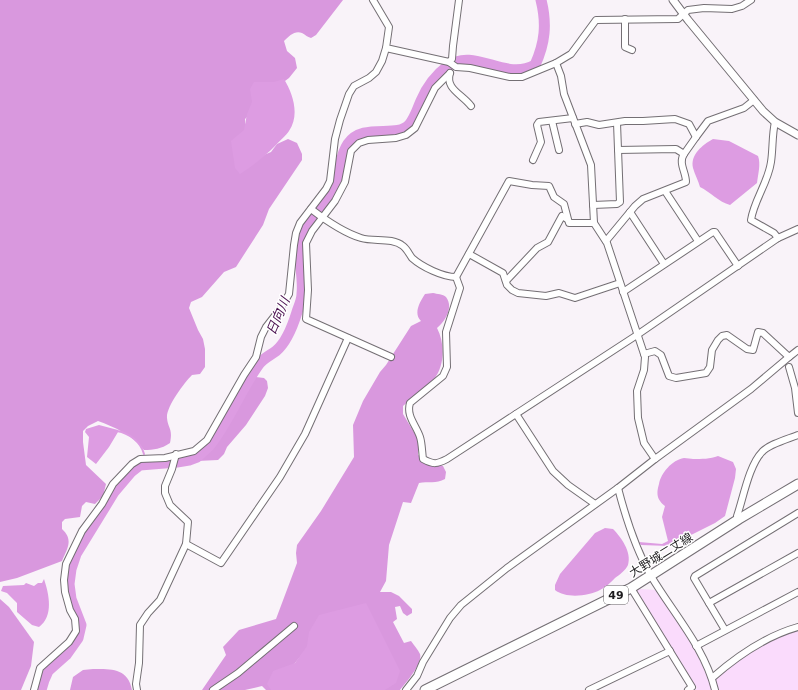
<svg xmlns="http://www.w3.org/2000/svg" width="798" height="690" viewBox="0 0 798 690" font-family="'DejaVu Sans','Noto Sans JP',sans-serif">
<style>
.green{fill:#fadbfc}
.forest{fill:#d998de}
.water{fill:#dd9ce2}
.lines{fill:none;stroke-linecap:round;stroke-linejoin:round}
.stream{stroke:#dd9ce2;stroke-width:2}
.river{stroke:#dd9ce2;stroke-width:11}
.minor-casing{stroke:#746f74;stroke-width:8}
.tertiary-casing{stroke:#746f74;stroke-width:9}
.primary-casing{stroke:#746f74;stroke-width:11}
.minor{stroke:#fff;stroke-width:6}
.tertiary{stroke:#fff;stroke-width:7}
.primary{stroke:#fff;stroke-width:9}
.labels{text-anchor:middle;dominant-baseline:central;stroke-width:3;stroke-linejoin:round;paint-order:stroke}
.shield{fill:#fff;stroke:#626062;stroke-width:1}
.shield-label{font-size:11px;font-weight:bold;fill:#1e1c1f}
.street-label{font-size:12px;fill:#1e1c1f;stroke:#fff}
.water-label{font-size:13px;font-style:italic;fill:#4c1251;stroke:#fff}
</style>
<rect width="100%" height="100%" fill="#f9f3f9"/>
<!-- green -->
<path class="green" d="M640 589 657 590C675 620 697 648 709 681 737 662 765 639 798 630V690H695L697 688 635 591Z"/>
<!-- forest -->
<g class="forest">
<path d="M0 0H343L316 35 311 38C307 37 306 35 302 33 295 30 289 36 284 41L287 51 295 58 297 68 289 78 254 104 248 116 245 119V123L259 157 271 152 277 144 288 139 297 143 302 154V160L269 209 263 225 236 267 224 272 202 297 191 302 189 308 198 330 203 339 205 349V367L200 374 192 375C184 383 166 407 167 418 168 429 173 428 170 443 161 449 154 450 144 450 133 435 114 427 98 421L88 426 83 431V442L86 465 106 484 103 496 95 504 86 502 82 506 80 517 65 519 62 522V529C74 540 67 549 62 561L17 578 0 582Z"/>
<path d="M433 293C437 294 443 294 446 297 454 307 445 322 437 328 445 343 445 366 434 379 425 389 413 397 403 406V414L418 439V455L443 466 446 472 445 479C436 484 428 481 419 483L411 503 403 502 389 545 386 581 380 592H391L399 596 412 609V613L407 616 403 613 400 606 395 607 397 619 393 622 404 643 411 641C414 645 418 650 420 654 423 663 406 683 400 690H377L308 647 273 690H266L262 686 245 690H202L226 655 223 647 239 630 276 619 297 563 296 553 297 545 321 511 354 457 353 425 363 401 380 372 386 365 411 326 421 321C413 313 420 302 425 294Z"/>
<polygon points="256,377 264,378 267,381 268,388 265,396 246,425 227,447 224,454 218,460 197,461 213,444 246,388"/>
<polygon points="0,599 9,607 34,642 31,666 21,690 0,690"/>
<path d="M93 669C111 669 128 668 132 690H70L73 677 83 670Z"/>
</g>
<!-- water -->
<g class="water">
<path d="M284 79C293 94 300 115 289 131 286 136 280 140 276 145 265 156 254 165 240 174L235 168 231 141 244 130 247 114 252 102 250 89 254 82H274Z"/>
<path d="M713 139 729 141 758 156C761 164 758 174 757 183L730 205C719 202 710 192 700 187 698 180 695 175 693 168 690 155 702 145 713 139Z"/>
<polygon points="99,425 118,430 118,432 109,447 96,464 87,457 89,437 85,432 86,429"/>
<path d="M718 456 733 462 736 469 735 478 725 516 715 523 669 546 641 545 639 542 662 544 668 541 662 517 665 506C657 500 656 494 659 484 661 473 672 460 684 458 687 458 691 459 693 459 702 459 710 459 718 456Z"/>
<path d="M605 528 613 529C621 537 632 552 628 565 626 570 619 575 615 578 611 582 606 587 600 590 589 596 566 599 555 590V585L560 574 595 533Z"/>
<path d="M44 579C49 594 54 616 39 627L32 625 17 612V603L7 593 1 591 3 586 24 585 26 583 34 586 38 583H42Z"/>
<polygon points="366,603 400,671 396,683 385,690 271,690 267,684 273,671 295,663 307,646 309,632 319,615"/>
</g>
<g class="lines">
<!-- stream -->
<path class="stream" d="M117 431C129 433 141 442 144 454"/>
<!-- river -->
<path class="river" d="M41 690 44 680 48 671 66 655 78 638 81 625 71 599 69 584 71 569 76 554 114 492 131 472 140 465 177 462 189 460 197 457 209 446C229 421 240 390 259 364 264 358 271 355 276 351 287 342 293 325 297 312 299 306 302 300 302 294 304 277 298 260 300 243 303 222 326 205 334 187 341 172 339 157 348 144 363 122 396 139 409 125 415 118 417 110 421 101 427 87 436 75 448 66 475 47 505 82 535 65 545 43 547 24 541 0"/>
<defs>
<g id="minor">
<polyline points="373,0 389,27 386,48 449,62 456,67 470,68 510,77 522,77 556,63 571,54 596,20 678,19 688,10 704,8 732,9 742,6 751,0"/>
<polyline points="625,19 625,47 632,50"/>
<polyline points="449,62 452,59 453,46 459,0"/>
<polyline points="556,63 561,76 564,94 591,165 594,223 607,243 645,357 644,370 637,391 638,418 644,443 655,459"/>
<path d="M450 73C445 89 462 94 471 106"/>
<polyline points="552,121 559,150"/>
<polyline points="575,124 587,122 599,125 625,121 643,121 675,119 689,124 696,137 708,121 744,108 754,100"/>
<polyline points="618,150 676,149 684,154 696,137"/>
<polyline points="533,160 541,142 537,125 539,122 573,118"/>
<polyline points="665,191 698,241"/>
<polyline points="593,205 617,204 620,202 617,123"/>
<path d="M311 209C324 219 345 233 361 238 374 242 392 237 403 246 407 249 409 254 412 258 422 267 443 277 456 277L509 181 532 185 549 186 554 197 564 204 569 223H594"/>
<polyline points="630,212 664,264"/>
<polyline points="778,238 798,229"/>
<path d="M606 241 635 206 643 199 686 182C686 172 678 163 684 154"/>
<polyline points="469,254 503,273 507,285 512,290 518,293 546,296 559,293 575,298 620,283"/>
<path d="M456 277 460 288 446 332 447 367 443 376 410 403C406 416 416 425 420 437 422 443 422 452 423 459 434 465 437 464 447 459L637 335 778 238 774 233 751 220C754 200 768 183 771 162 773 149 772 135 775 122"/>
<polyline points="506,281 537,248 548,242 562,216 567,219"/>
<polyline points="623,292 713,232 715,232 738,266"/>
<polyline points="644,354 655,351 661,355 669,376 676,378 706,373 710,367 712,350 718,340 722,336 727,335 747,349 753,350 758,332 763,333 789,357 798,350"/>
<polyline points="391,357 306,319 308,290 306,243 312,231 335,201 345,182 351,151 359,143 368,140 396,138 406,135 415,128 435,88 450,73"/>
<polyline points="789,367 795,388 798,413"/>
<polyline points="516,414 553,471 568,485 595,504"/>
<path d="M618 488C626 519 635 548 651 576 673 613 705 648 715 690"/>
<path d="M739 519 737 516C743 499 749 465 762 452 769 444 788 439 798 435"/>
<polyline points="186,544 221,563 280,477 305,434 348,338"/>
<polyline points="631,588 692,687 688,690"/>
<polyline points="709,603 798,553"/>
<polyline points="725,630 694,578 695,576 798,513"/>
<polyline points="696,646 798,592"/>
<path d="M712 678C737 656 766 636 798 627"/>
<polyline points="34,690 40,668 69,642 76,631 75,619 70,610 65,592 64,580 66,564 82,531 102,504 113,484 132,464 140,459 165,458 194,451 207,440 244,375 256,357 261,337 266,327 280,309 289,294 294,245 296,233 300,223 326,189 330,181 335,139 340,120 349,94 354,86 369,78 376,72 382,61 386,48"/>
<polyline points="137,690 136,684 139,663 140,625 148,613 160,600 186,544 188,522 170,505 165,493 165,486 172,469 176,454"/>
<polyline points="213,690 238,673 294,626"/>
<polyline points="406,690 417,676 423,662 450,618 461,605 507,568 618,488 655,459 751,389 789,357"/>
<polyline points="589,690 670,651"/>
</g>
<polyline id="tertiary" points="673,0 688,20 763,111 775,122 798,135"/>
<polyline id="primary" points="425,690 631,588 739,519 798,484"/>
</defs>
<!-- minor casing -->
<use href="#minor" class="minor-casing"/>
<!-- tertiary casing -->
<use href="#tertiary" class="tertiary-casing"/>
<!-- primary casing -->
<use href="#primary" class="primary-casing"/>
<!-- minor -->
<use href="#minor" class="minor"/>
<!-- tertiary -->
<use href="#tertiary" class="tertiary"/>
<!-- primary -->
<use href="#primary" class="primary"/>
</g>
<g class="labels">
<!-- shield labels -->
<rect class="shield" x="604" y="586" width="24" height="18" rx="3"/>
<g class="shield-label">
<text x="616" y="595">49</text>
</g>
<!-- street labels -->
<g class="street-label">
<text transform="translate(661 555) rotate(-32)">大野城二丈線</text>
</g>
<!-- water labels -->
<g class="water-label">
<text transform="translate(278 316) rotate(-67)">日向川</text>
</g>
</g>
</svg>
